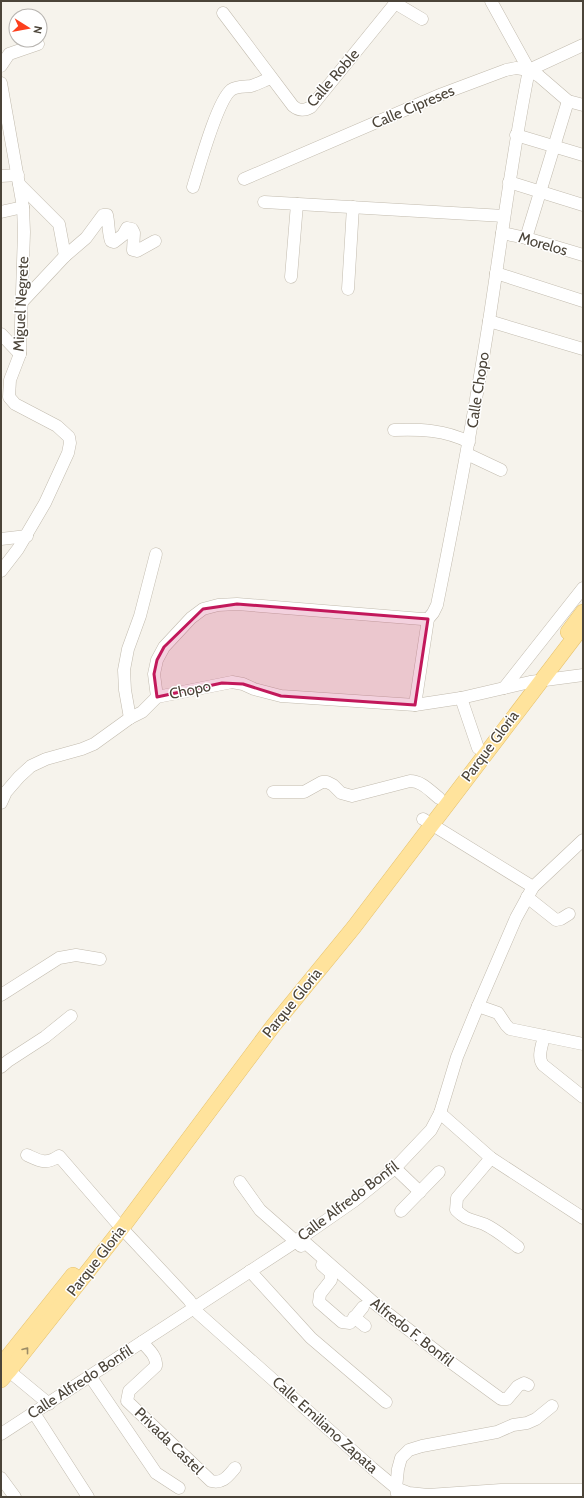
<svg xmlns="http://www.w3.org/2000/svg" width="584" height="1498" viewBox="0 0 584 1498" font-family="Cabin,sans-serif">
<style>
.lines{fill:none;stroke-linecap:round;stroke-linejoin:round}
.minor-casing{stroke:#c2bbae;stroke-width:13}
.major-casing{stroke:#e6c16a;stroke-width:16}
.minor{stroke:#fff;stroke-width:12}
.major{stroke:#ffe39c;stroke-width:15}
.oneway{stroke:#9c8c66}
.marked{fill:#c2185b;fill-opacity:0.2;stroke:#c2185b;stroke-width:3;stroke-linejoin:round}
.labels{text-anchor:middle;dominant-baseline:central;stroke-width:3;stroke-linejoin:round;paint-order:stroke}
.street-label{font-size:15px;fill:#4b4439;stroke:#fff}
</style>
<rect width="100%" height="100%" fill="#f6f3ec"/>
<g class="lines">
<defs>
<g id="minor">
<polyline points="491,1 529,70"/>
<polyline points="395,3 422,19"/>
<path d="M223 13 293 106C299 111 304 111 311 107L397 1"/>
<polyline points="1,66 9,54 38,44"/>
<polyline points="529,70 539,76 568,101 583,105"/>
<polyline points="1,83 23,207 24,232 20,354 10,380 9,397 15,404 57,426 69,437 70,443 68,453 45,503 18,549 1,571"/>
<polyline points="516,135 583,155"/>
<polyline points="1,176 18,175"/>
<polyline points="244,179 442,94 506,70 516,68 529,70 583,45"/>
<polyline points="509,182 583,205"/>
<polyline points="19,184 59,224 65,256"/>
<path d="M193 187C199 168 217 101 231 90 237 86 244 87 251 86 258 84 265 80 271 78"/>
<polyline points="264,202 504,216"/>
<polyline points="1,212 23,207"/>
<polyline points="502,233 526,238 583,255"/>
<polyline points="526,238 568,101"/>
<polyline points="496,273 583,301"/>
<polyline points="291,277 297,204"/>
<polyline points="348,289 353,207"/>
<path d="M22 302 65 256 86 238 103 215H107C109 224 108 232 111 241L114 242 123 235 127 228 132 229 134 233 133 250 137 251 155 241"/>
<polyline points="489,321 583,349"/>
<polyline points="1,334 20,354"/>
<path d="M394 430C421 429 445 430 469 442"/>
<polyline points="467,454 501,470"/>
<polyline points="1,539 27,536"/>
<polyline points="504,688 583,588"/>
<polyline points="157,697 154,674 157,660 164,647 191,618 203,609 218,605 237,604 422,619 428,619"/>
<polyline points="461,698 478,748"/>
<path d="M415 705 428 619 433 613 437 605C456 511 474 416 489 321 502 237 512 154 529 70"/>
<polyline points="130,718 125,690 124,670 128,649 140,616 156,554"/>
<path d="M273 792H304L322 782H327L333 785 341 793 352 796 410 781C422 781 430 791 439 798"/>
<polyline points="1,803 6,792 19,777 31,766 46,759 82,749 94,744 130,718 142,712 157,697 232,682 243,684 254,689 281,696 415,705 461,698 530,682 583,675"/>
<polyline points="423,819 533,887"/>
<polyline points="527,897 556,920 561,919 569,914"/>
<polyline points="1,995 59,958 76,955 100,959"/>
<polyline points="478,1006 498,1013 506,1025 510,1029 583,1044"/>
<path d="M544 1036C542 1046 537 1057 543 1065L583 1097"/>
<polyline points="1,1067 8,1061 45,1037 71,1016"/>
<polyline points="440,1113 491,1158 583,1218"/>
<path d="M27 1155C40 1161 46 1165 59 1156L117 1223 189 1300 198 1313 372 1468 396 1488 409 1493 428 1495 501 1490H583"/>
<path d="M491 1158 457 1198 456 1210C467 1221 471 1219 484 1224 497 1230 507 1239 518 1247"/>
<polyline points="395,1168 420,1192"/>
<polyline points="240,1182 260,1210 301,1246"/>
<polyline points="401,1211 439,1172"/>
<polyline points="300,1238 373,1302 449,1361 501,1399 507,1399 518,1386 524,1383 528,1385"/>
<polyline points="322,1265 331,1273 331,1280 320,1294 319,1302 342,1322 350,1323 363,1307"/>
<polyline points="250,1271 311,1338 386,1402"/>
<polyline points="354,1317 365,1326"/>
<path d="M142 1342C148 1349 157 1356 156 1366L129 1391 127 1401 211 1481C223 1484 228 1476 235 1468"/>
<polyline points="9,1371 49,1404"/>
<polyline points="90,1376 156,1473 179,1488"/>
<polyline points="34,1413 88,1497"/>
<polyline points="1,1434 295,1242 354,1201 395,1168 431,1130 440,1113 457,1057 478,1006 516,918 533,887 583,840"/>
<polyline points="1,1478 15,1497"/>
<polyline points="397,1494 396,1488 398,1469 401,1458 409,1450 422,1446 497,1432 513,1425 527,1423 536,1419 552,1406"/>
</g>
<g id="major">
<polyline points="568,632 583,612"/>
<polyline points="1,1365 73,1275"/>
<polyline points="1,1380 9,1371 122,1228 273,1026 354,927 583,626"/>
</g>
</defs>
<!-- minor casing -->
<use href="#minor" class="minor-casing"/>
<!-- major casing -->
<use href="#major" class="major-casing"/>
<!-- minor -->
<use href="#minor" class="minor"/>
<!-- major -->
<use href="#major" class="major"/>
</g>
<!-- one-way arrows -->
<defs><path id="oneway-chevron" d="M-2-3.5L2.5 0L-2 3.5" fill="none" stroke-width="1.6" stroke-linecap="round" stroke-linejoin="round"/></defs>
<use class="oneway" href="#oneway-chevron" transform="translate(26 1350) rotate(-52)"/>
<!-- marked area -->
<path class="marked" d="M237 604 428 619 415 705 281 696 243 684 222 683 157 697 154 674 157 660 164 647 203 609Z"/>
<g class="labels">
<!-- street labels -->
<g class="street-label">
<text transform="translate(333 78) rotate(-49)">Calle Roble</text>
<text transform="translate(413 107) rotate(-23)">Calle Cipreses</text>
<text transform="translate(543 244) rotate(16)">Morelos</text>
<text transform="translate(21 304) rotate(-87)">Miguel Negrete</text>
<text transform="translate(478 390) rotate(-81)">Calle Chopo</text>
<text transform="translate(190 690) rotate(-12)">Chopo</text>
<text transform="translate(490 746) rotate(-53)">Parque Gloria</text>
<text transform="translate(292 1003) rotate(-51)">Parque Gloria</text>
<text transform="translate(348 1201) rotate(-37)">Calle Alfredo Bonfil</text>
<text transform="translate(96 1261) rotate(-52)">Parque Gloria</text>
<text transform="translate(412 1332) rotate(38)">Alfredo F. Bonfil</text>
<text transform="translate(80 1382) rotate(-33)">Calle Alfredo Bonfil</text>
<text transform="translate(325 1425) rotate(42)">Calle Emiliano Zapata</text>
<text transform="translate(169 1441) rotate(44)">Privada Castel</text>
</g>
</g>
<!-- border -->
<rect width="584" height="1498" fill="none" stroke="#4b4439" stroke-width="4"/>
<!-- north arrow -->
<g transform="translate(28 28) rotate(101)"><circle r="19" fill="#ffffff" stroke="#b7b4b0"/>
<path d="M0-3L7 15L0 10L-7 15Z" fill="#fc3f1d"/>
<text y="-6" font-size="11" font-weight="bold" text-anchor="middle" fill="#4b4439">N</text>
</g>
</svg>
